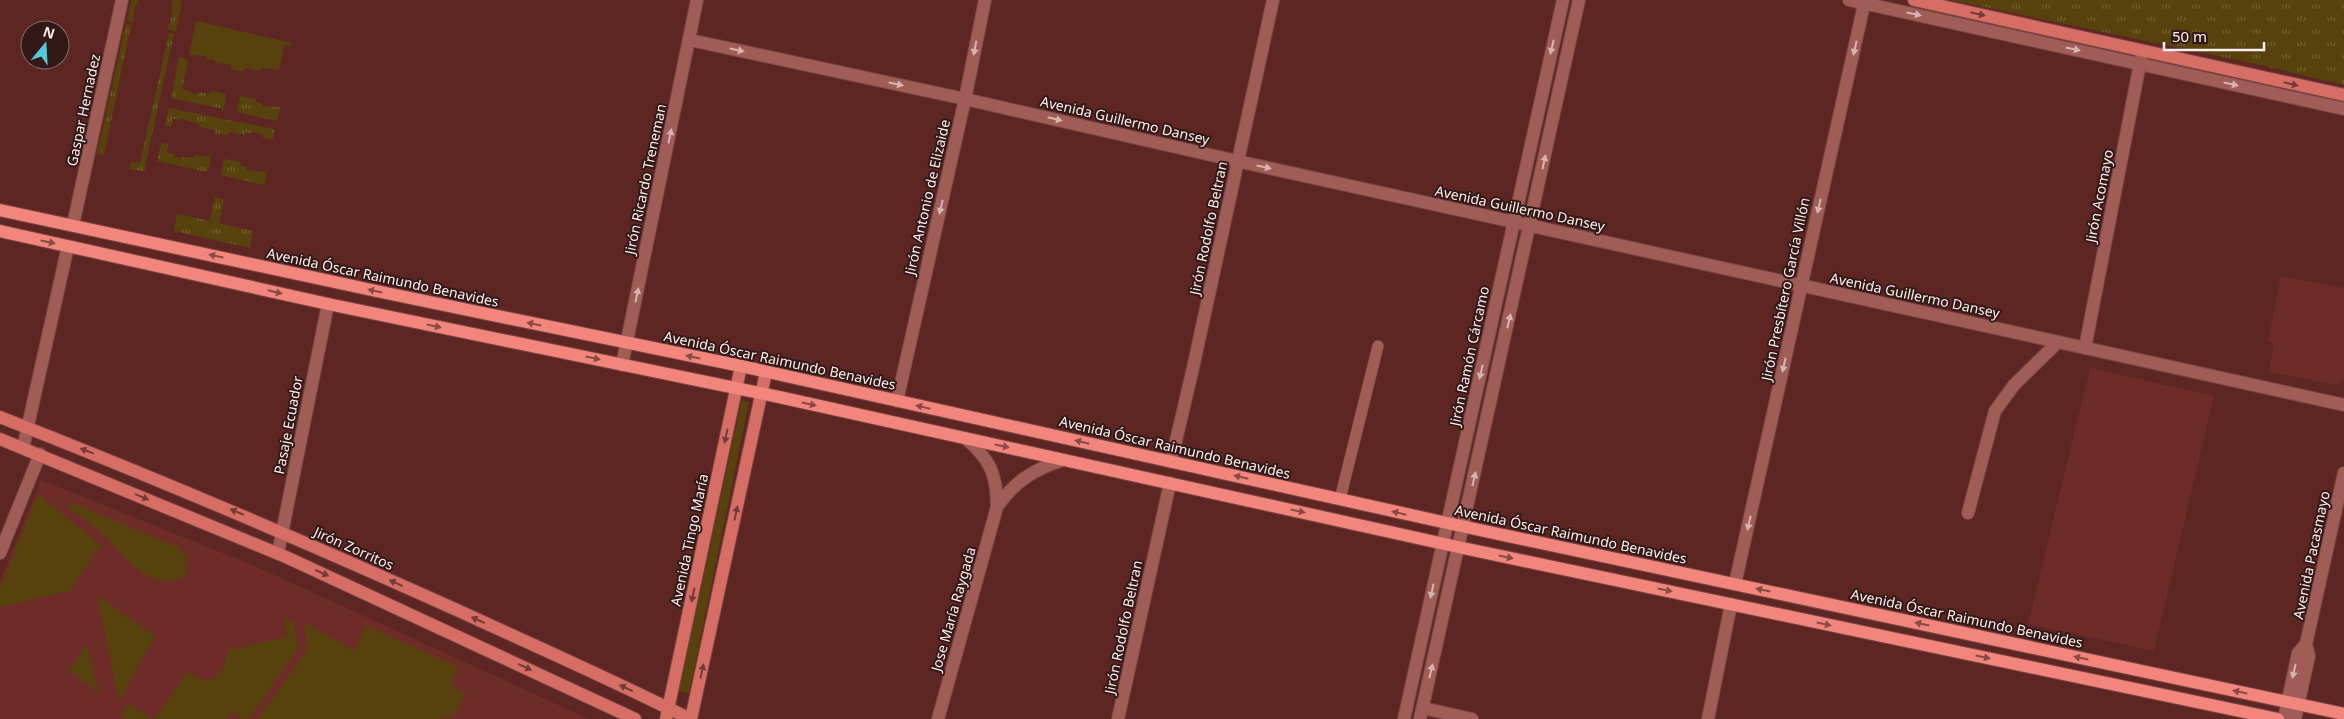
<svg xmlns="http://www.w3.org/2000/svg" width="2344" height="719" viewBox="0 0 2344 719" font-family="'Noto Sans',sans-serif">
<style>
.built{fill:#6d2c28}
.grass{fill:#57420e}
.park{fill:url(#park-tufts)}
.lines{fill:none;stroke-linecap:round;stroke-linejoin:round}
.pedestrian-casing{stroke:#784642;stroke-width:12}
.minor-casing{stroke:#784642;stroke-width:14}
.tertiary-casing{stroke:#784642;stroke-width:14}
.secondary-casing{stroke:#784642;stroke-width:14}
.primary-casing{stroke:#784642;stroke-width:14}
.pedestrian{stroke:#a05d57;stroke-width:11}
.minor{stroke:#a05d57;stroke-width:12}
.tertiary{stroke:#a05d57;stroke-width:12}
.secondary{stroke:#d76e66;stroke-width:12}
.primary{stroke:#f2867d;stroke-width:12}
.oneway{fill:#d8b4b1}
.oneway2{fill:#743b37}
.oneway3{fill:#884a45}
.labels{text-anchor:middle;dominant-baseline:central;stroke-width:4;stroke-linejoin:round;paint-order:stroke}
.street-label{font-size:14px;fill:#feeeed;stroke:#321917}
</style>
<defs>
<pattern id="park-tufts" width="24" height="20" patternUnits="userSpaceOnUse" patternTransform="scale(1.25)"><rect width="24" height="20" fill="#57420e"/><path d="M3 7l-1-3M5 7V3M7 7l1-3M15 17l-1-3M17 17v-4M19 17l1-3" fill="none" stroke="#705e31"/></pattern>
</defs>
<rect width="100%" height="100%" fill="#5e2622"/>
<!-- built -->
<g class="built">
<polygon points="2281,276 2344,288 2344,382 2338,385 2269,372 2274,343 2268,341"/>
<polygon points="2090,368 2214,396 2154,651 2028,624"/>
<polygon points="41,480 257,567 589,719 0,719 0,581"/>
</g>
<!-- grass -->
<g class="grass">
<polygon points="196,21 292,43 290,46 284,45 279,70 261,68 261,71 245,68 244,72 231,69 231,65 215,63 215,60 205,59 206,56 189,55"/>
<polygon points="742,400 749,402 689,693 679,691"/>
<polygon points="38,494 101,545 69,591 0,607 0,589"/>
<path d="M73 503 178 547 188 559 185 576C154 595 126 558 107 538 96 527 82 518 70 509V504Z"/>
<polygon points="97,596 155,636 119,701"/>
<polygon points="283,618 294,623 298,649 249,719 243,719 232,712 227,719 155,719 187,672 202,680 213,680 223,669 228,650 287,637"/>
<polygon points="305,623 355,651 366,625 458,667 450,685 466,694 453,716 441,719 258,719 307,650"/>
<polygon points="87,644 99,693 69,671"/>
<polygon points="128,703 153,719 125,719 123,712"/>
</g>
<!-- park -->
<g class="park">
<polygon points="132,0 139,0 138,5 135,5 133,22 127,20"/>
<polygon points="170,0 182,0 176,32 167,29 173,14 171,13 173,2"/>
<polygon points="1951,0 2344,0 2344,85 2252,63"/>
<polygon points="126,24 131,25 104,155 97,154"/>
<polygon points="169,33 174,34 144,171 129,169 131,162 140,163"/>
<polygon points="179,57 188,60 182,89 198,95 199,92 210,94 212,91 226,94 224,109 171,98"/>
<polygon points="240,96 256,99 256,102 262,104 262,106 280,107 277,121 237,112"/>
<polygon points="169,108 274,129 273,140 263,138 263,134 252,132 252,134 245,132 245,135 229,132 228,136 215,133 215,130 199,127 199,124 180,118 179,120 173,119 171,127 165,126"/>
<polygon points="161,143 168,144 167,152 174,154 174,157 194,158 195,155 211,157 208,172 157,161"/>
<polygon points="224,159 241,162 240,166 246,167 246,170 267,172 264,185 221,175"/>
<polygon points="215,197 224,200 219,223 253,231 250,248 174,231 177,214 210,221"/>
</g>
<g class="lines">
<defs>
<polyline id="pedestrian" points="1340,499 1378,346"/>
<g id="minor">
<polyline points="690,40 965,99 1237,161 2344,405"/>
<polyline points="73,225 122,0"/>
<polyline points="2085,348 2142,53"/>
<polyline points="622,365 697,0"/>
<polyline points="897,401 965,99 985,0"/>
<polyline points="23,448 68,246"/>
<polyline points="1171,462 1193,368 1273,0"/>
<path d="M997 507C1014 482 1034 469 1063 460"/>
<polyline points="1968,513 1995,411 2014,385 2058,342"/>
<polyline points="0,553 40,454"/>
<polyline points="278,553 328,304"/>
<polyline points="1735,584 1865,0"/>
<polyline points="1423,708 1472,719"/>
<path d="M938 719 997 507C997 474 990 459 965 438"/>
<polyline points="1118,719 1170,483"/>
<polyline points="1708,719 1731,604"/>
<polyline points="2284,719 2298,653 2306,644"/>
<polyline points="2295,719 2309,656 2306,644 2344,473"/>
</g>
<g id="tertiary">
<polyline points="1849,0 2344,109"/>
<polyline points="1404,719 1563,0"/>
<polyline points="1420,719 1579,0"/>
</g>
<g id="secondary">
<polyline points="1914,0 2344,95"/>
<path d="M0 417C154 477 306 542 457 610 535 646 613 680 690 719"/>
<polyline points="0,439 286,557 635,719"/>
<polyline points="666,719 741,366"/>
<polyline points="691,719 766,372"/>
</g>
<g id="primary">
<polyline points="0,210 381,292 741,366 1447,523 2344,714"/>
<polyline points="0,231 328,304 779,397 1458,547 2278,719"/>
</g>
</defs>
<!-- pedestrian casing -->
<use href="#pedestrian" class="pedestrian-casing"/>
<!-- minor casing -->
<use href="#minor" class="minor-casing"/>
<!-- tertiary casing -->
<use href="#tertiary" class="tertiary-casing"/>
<!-- secondary casing -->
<use href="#secondary" class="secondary-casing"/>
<!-- primary casing -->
<use href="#primary" class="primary-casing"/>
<!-- pedestrian -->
<use href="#pedestrian" class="pedestrian"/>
<!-- minor -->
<use href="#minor" class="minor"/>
<!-- tertiary -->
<use href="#tertiary" class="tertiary"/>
<!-- secondary -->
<use href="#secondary" class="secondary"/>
<!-- primary -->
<use href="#primary" class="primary"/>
</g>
<!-- one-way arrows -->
<defs><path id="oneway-solid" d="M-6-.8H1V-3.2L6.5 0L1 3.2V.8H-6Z" transform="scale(1.25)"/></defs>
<g class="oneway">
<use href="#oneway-solid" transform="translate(1914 14) rotate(12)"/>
<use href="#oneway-solid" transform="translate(1552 47) rotate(103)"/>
<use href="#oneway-solid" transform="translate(975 48) rotate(101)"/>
<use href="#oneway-solid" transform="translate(1855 48) rotate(103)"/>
<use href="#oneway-solid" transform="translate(2073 49) rotate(12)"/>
<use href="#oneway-solid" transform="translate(737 50) rotate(12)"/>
<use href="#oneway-solid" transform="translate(896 84) rotate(12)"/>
<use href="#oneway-solid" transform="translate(2231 84) rotate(12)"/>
<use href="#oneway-solid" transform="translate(1055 119) rotate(13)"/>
<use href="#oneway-solid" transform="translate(670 136) rotate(-78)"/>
<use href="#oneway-solid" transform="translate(1544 162) rotate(-78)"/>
<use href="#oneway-solid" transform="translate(1264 167) rotate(12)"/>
<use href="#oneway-solid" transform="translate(1819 206) rotate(103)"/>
<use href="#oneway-solid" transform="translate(941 207) rotate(103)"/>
<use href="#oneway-solid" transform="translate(637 295) rotate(-78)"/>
<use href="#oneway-solid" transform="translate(1509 321) rotate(-77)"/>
<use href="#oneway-solid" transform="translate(1784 365) rotate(102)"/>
<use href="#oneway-solid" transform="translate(1481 372) rotate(103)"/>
<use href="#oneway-solid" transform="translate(1474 479) rotate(-77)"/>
<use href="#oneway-solid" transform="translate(1749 523) rotate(103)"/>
<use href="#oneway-solid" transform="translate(1432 591) rotate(102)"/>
<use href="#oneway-solid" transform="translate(1431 671) rotate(-77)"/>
<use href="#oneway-solid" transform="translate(2294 671) rotate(103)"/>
</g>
<g class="oneway2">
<use href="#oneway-solid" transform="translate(1978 14) rotate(12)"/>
<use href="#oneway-solid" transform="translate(2291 84) rotate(13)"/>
<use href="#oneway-solid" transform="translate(726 436) rotate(102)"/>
<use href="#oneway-solid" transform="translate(87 451) rotate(-159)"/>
<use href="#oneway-solid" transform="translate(142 497) rotate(22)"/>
<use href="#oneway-solid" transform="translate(237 512) rotate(-157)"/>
<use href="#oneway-solid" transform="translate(736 513) rotate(-78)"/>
<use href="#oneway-solid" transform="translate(322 573) rotate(24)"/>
<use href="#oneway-solid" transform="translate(396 583) rotate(-156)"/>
<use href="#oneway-solid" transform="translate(693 595) rotate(102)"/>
<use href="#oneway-solid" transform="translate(478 620) rotate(-156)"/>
<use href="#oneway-solid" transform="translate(525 667) rotate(25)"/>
<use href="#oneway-solid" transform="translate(702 671) rotate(-78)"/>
<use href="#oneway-solid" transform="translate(626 688) rotate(-155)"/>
</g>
<g class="oneway3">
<use href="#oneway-solid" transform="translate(48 242) rotate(12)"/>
<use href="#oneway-solid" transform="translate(216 256) rotate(-168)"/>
<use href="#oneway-solid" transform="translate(375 291) rotate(-168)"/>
<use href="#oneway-solid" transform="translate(275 292) rotate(13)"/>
<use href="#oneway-solid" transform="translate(534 324) rotate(-168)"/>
<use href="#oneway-solid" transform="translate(434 326) rotate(12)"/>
<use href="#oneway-solid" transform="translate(693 357) rotate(-168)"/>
<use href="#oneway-solid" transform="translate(593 358) rotate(12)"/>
<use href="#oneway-solid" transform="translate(809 404) rotate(12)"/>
<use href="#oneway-solid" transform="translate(923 407) rotate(-167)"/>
<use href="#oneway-solid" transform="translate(1082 442) rotate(-167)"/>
<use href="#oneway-solid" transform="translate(1002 446) rotate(12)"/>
<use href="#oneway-solid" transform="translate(1241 477) rotate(-167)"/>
<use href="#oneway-solid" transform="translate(1298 511) rotate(12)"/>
<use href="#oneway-solid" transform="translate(1399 513) rotate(-167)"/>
<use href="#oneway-solid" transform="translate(1506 557) rotate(12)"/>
<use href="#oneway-solid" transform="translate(1665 590) rotate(12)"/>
<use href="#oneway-solid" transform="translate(1763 590) rotate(-168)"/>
<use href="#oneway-solid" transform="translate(1824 624) rotate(12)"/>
<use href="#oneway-solid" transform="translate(1922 624) rotate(-168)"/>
<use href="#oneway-solid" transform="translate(1983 657) rotate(12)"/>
<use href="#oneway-solid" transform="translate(2081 658) rotate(-168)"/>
<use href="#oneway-solid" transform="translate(2240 692) rotate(-168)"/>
</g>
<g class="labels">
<!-- street labels -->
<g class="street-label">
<text transform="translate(83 110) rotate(-78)">Gaspar Hernadez</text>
<text transform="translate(1125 120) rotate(13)">Avenida Guillermo Dansey</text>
<text transform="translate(645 179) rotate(-78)">Jirón Ricardo Treneman</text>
<text transform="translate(2099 196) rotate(-79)">Jirón Acomayo</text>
<text transform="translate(927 197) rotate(-77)">Jirón Antonio de Elizaide</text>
<text transform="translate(1520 208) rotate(12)">Avenida Guillermo Dansey</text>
<text transform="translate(1208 228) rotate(-78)">Jirón Rodolfo Beltran</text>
<text transform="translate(383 277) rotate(12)">Avenida Óscar Raimundo Benavides</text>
<text transform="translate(1785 289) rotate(-78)">Jirón Presbítero García Villón</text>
<text transform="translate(1915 295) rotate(12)">Avenida Guillermo Dansey</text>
<text transform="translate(1469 356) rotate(-78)">Jirón Ramón Cárcamo</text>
<text transform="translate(780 360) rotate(12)">Avenida Óscar Raimundo Benavides</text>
<text transform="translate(288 425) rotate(-79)">Pasaje Ecuador</text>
<text transform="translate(1175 447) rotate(13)">Avenida Óscar Raimundo Benavides</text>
<text transform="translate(1571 534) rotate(12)">Avenida Óscar Raimundo Benavides</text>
<text transform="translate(689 540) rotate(-78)">Avenida Tingo María</text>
<text transform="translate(354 548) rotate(24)">Jirón Zorritos</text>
<text transform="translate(2311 555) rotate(-78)">Avenida Pacasmayo</text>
<text transform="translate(953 609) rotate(-74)">Jose María Raygada</text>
<text transform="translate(1967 618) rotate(12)">Avenida Óscar Raimundo Benavides</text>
<text transform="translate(1123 627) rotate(-78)">Jirón Rodolfo Beltran</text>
</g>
</g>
<!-- north arrow -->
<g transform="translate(45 45) rotate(18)"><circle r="24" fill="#321917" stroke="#846e6d"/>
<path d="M0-4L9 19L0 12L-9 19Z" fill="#52cbd9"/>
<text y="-8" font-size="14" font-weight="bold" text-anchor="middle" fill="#feeeed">N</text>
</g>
<!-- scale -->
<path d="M2164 42v8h100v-8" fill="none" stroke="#feeeed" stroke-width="2.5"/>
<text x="2172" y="42" font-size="15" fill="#feeeed" stroke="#321917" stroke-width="4" paint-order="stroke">50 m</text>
</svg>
